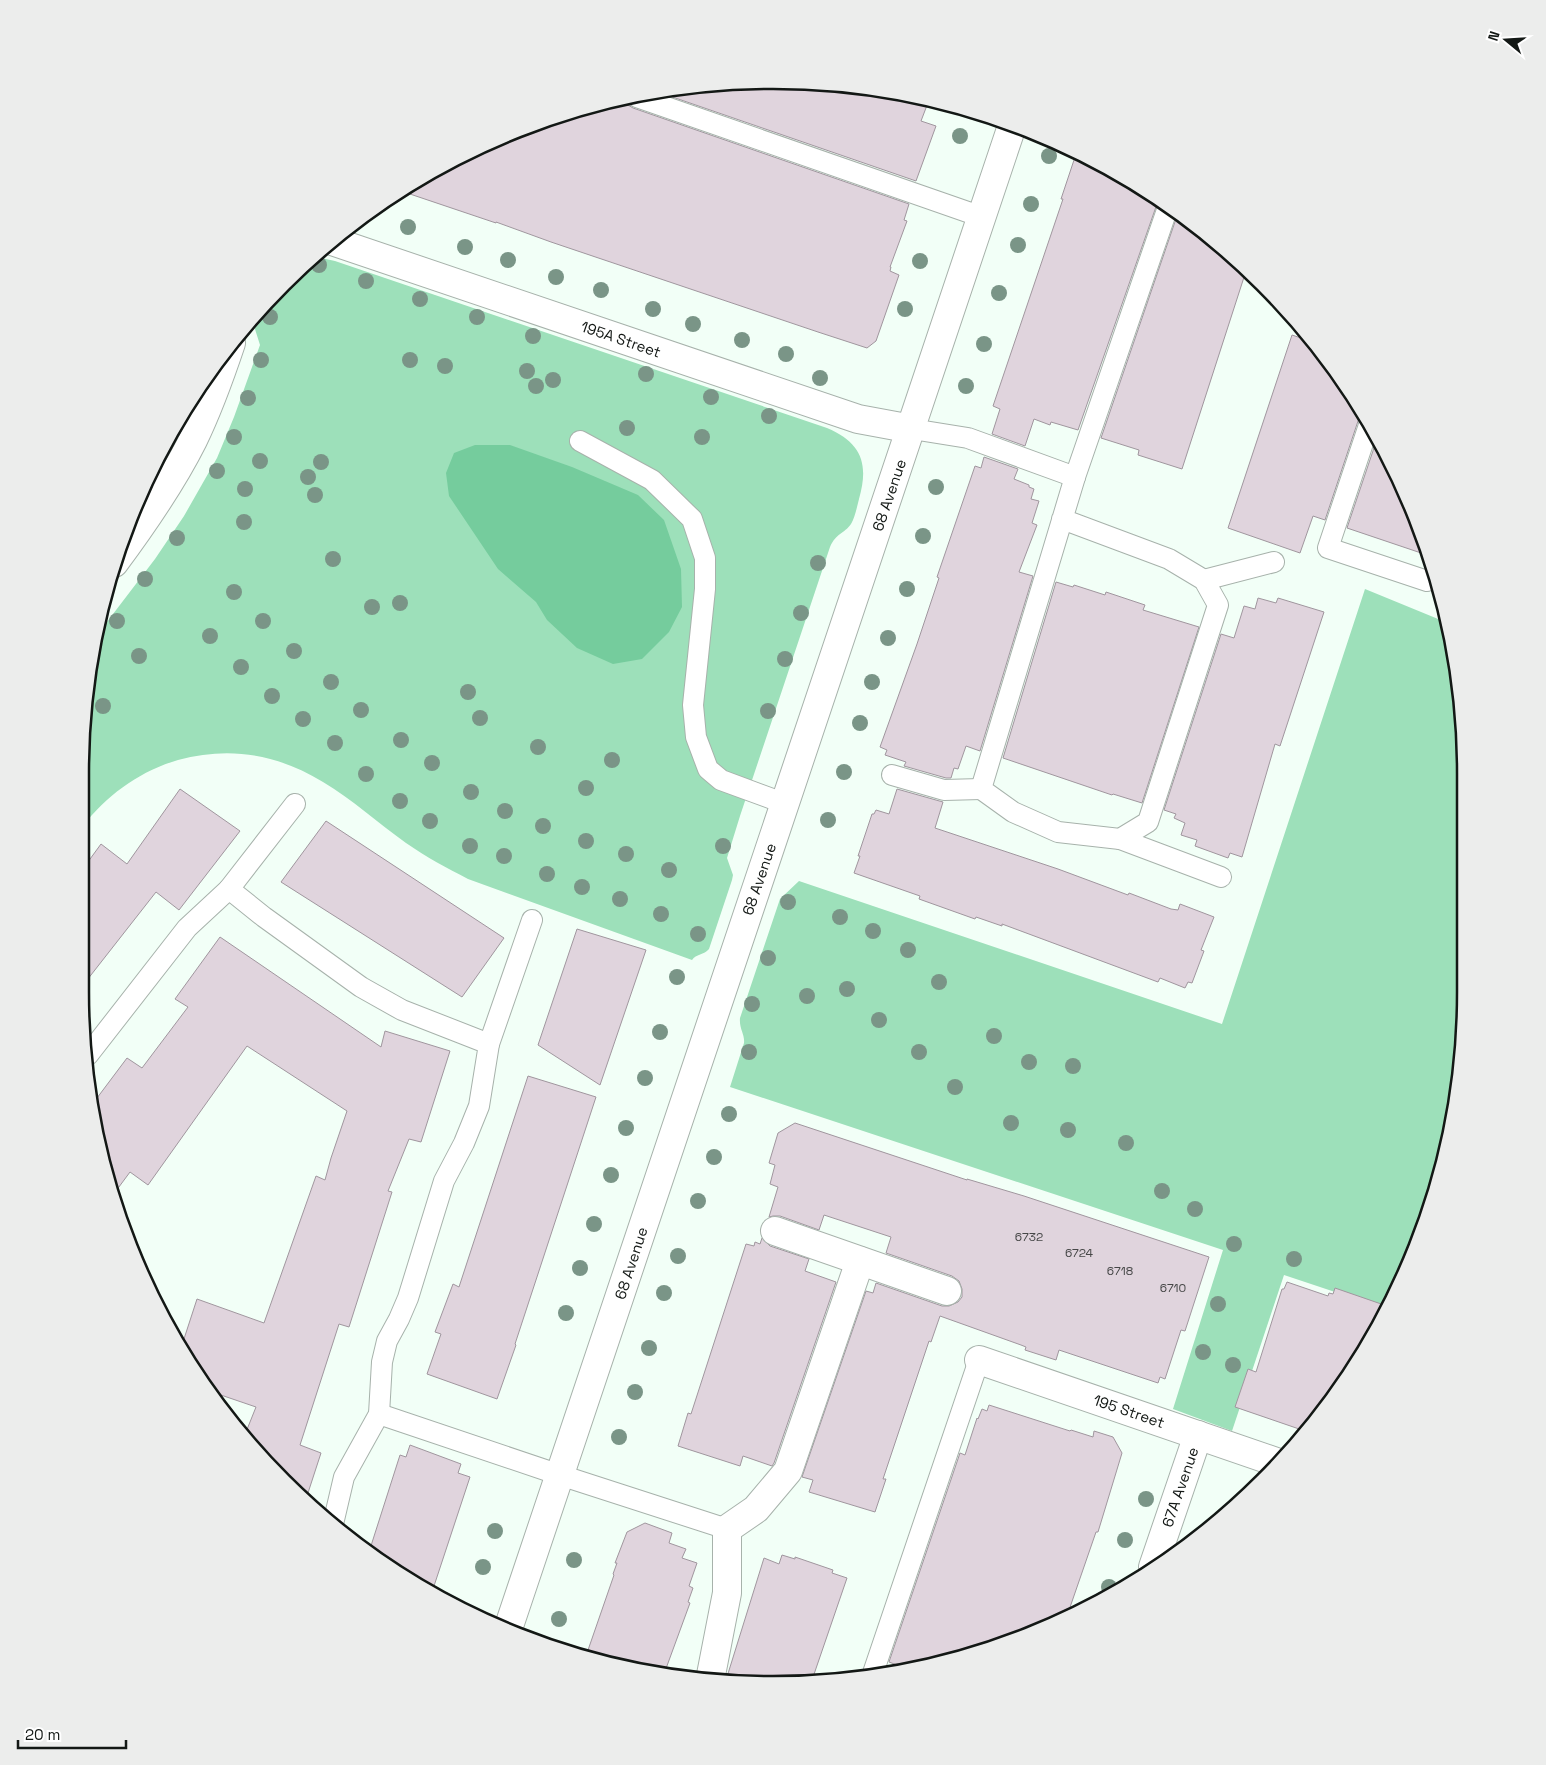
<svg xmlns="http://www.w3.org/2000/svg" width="1546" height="1765" viewBox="0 0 1546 1765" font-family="'Space Grotesk',sans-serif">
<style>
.green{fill:#9de0ba}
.water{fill:#75cc9d}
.building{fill:#e0d4dd;stroke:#a0969e}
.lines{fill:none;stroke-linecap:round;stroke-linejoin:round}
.lane-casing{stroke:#a7b2ab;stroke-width:22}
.street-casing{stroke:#a7b2ab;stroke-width:30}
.secondary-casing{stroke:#a7b2ab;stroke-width:30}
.lane{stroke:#fff;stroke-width:20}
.street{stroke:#fff;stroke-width:28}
.secondary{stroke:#fff;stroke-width:28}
.tree{fill:#7a9587}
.labels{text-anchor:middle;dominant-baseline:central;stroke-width:5;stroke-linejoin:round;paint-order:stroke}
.number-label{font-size:12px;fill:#464747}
.street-label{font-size:15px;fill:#131815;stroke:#fff}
.rim{fill:none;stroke:#131815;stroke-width:2.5}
</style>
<rect width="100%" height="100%" fill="#f2fff7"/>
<!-- green -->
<g class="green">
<path d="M312 256 335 261 827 428C862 443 869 464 859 499 857 507 855 517 851 524 844 534 836 533 830 547L740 816 727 858 733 875 732 880 709 949C704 955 696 954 692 960L468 879C447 868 426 857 406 843 378 823 352 799 323 782 277 754 230 746 178 760 140 771 107 795 83 826L86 682 97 635 155 559 184 516 217 458 234 417 260 345 254 326 256 316Z"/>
<path d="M1365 589 1443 621 1464 727 1466 992 1453 1127 1413 1257 1386 1309 1284 1275 1232 1431 1173 1409 1223 1250 730 1087 744 1043C745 1034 739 1029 740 1018L780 899 799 881 1222 1024Z"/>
</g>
<!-- water -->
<polygon class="water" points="475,445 510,445 572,467 638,495 664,520 681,569 682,607 669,632 642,659 613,664 577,648 547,620 536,602 498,569 449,496 446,473 454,453"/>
<!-- building -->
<g class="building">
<polygon points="819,82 929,100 921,121 936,126 916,181 658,92 683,86"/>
<polygon points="625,99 628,105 633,108 909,204 904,220 907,221 890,267 891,267 890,271 899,275 876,341 867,348 818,332 551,242 496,222 496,223 401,191 427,173 550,117"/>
<polygon points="1077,151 1158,201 1078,430 1051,422 1050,425 1034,419 1025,446 992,434 1000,409 993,406 1063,199 1061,199"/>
<polygon points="1178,213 1195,223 1246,271 1182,469 1138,455 1139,450 1101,438"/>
<polygon points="1292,335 1313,342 1363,413 1359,418 1325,520 1313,516 1300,553 1228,528"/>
<polygon points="1378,436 1429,551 1430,556 1347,528"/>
<polygon points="984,457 1018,469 1014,479 1029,485 1029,487 1034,489 1031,499 1039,501 1032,523 1037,525 1019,572 1033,576 980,751 966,746 958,769 954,768 951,778 946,778 904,766 906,762 885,755 887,750 880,747 917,644 939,578 937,577 975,466 981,468"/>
<polygon points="1056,582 1073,587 1074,585 1105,595 1106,592 1145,605 1143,610 1199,627 1142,803 1113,794 1112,795 1003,758"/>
<polygon points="1258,598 1276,603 1278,598 1324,612 1280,746 1275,744 1242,857 1230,853 1228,858 1195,846 1197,840 1181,835 1185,823 1174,818 1176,814 1164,810 1221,634 1234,638 1244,606 1255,609"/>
<polygon points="180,789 240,831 179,910 156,892 80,989 82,870 101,844 127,864"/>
<polygon points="897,789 943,802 935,828 1058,869 1128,895 1129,893 1171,909 1178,910 1180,904 1214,917 1201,950 1204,951 1192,983 1188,982 1185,988 1160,978 1158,982 1002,924 1002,926 976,917 975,919 919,899 920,896 854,873 860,856 858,856 872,814 874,814 876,810 889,814"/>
<polygon points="326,821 504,938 462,997 281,882"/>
<polygon points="577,929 646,950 600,1085 538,1045"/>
<polygon points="220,937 381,1047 385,1031 450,1051 421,1142 409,1139 388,1191 392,1192 349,1327 339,1324 300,1445 321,1453 306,1499 252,1449 244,1437 256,1407 215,1393 182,1345 197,1299 264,1323 316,1176 325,1180 331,1158 347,1111 247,1046 148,1185 130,1172 113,1195 104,1171 94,1102 127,1058 142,1068 188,1007 175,999"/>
<polygon points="528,1076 596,1097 515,1344 516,1345 497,1399 427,1374 441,1334 435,1332 453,1284 459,1287"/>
<polygon points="795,1123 967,1180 967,1179 1024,1196 1209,1257 1185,1331 1181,1330 1165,1379 1160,1377 1158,1383 1059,1350 1056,1360 1025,1350 1026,1347 1021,1345 940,1316 931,1342 929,1341 883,1479 886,1479 875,1512 809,1492 813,1480 802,1477 866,1291 873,1293 876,1283 942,1306 949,1306 958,1302 962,1297 962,1289 959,1281 952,1276 886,1253 891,1237 824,1215 819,1230 780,1216 773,1216 769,1217 778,1187 770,1184 775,1165 769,1163 778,1133"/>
<polygon points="762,1238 770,1246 809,1259 805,1271 836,1282 774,1463 772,1466 743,1456 740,1466 678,1446 688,1413 691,1414 746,1244 754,1246 755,1242 760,1244"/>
<polygon points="1287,1282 1328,1296 1329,1293 1333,1294 1335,1288 1387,1306 1349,1377 1305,1431 1235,1407 1248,1369 1256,1372 1282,1289 1284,1289"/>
<polygon points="989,1405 1070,1431 1071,1430 1093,1437 1094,1431 1113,1437 1122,1453 1098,1532 1096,1532 1067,1616 995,1648 902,1667 889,1662 960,1453 965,1455 977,1418 978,1419 982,1409 987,1411"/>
<polygon points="410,1445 461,1464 458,1473 470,1477 433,1589 369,1552 400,1455 406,1457"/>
<polygon points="645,1523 672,1533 669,1543 686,1549 682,1558 697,1563 689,1586 693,1588 688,1602 690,1603 664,1674 587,1653 614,1575 613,1574 617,1563 615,1563 627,1532"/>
<polygon points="782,1555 795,1559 795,1557 833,1570 832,1573 847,1578 811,1683 726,1680 764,1558 779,1564"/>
</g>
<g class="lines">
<defs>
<g id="lane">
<polyline points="637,97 982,217"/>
<polyline points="1370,422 1328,548 1427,581"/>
<polyline points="912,429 968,438 1075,477 1168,207"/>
<polyline points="580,441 652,480 692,519 705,558 705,589 693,705 696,737 708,769 721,780 786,804"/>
<polyline points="1062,519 1169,559 1204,580 1218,605 1148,822 1120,839 1058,832 1013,812 981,789 1075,477"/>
<polyline points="1204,580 1274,562"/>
<polyline points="892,775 944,790 981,789"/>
<polyline points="1120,839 1221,877"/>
<polyline points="229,889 295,804"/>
<polyline points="489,1044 532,920"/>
<polyline points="88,1055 187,928 229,889 264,917 361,987 402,1010 489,1044 479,1106 464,1143 444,1181 408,1298 399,1319 387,1341 382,1362 379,1414 344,1477 333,1524"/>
<polyline points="379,1414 560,1475 727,1529"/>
<polyline points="873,1673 979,1360"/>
</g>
<g id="street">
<polyline points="332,241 858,419 912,429"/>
<path d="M114 563C143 524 171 484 193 440 208 409 220 376 231 343"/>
<polyline points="775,1231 947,1291"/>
<polyline points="979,1360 1279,1463"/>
<polyline points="1153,1567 1198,1435"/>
<polyline points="710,1680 727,1593 727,1529 756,1509 788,1471 860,1261"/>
</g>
<polyline id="secondary" points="507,1632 1012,126"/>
</defs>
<!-- lane casing -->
<use href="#lane" class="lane-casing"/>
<!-- street casing -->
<use href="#street" class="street-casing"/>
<!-- secondary casing -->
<use href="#secondary" class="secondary-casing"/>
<!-- lane -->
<use href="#lane" class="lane"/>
<!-- street -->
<use href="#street" class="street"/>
<!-- secondary -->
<use href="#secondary" class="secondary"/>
</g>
<!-- trees -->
<g class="tree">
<circle cx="960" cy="136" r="8"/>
<circle cx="1049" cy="156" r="8"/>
<circle cx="1031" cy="204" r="8"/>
<circle cx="408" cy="227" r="8"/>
<circle cx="1018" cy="245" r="8"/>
<circle cx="465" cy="247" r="8"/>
<circle cx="508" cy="260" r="8"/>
<circle cx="920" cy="261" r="8"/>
<circle cx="319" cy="265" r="8"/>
<circle cx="556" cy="277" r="8"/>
<circle cx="366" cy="281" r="8"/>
<circle cx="601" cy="290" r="8"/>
<circle cx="999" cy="293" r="8"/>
<circle cx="420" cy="299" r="8"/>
<circle cx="653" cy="309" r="8"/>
<circle cx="905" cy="309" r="8"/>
<circle cx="270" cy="317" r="8"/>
<circle cx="477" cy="317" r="8"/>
<circle cx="693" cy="324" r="8"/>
<circle cx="533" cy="336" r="8"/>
<circle cx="742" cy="340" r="8"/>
<circle cx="984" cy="344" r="8"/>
<circle cx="786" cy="354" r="8"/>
<circle cx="261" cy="360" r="8"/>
<circle cx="410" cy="360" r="8"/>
<circle cx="445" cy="366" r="8"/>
<circle cx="527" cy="371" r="8"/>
<circle cx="646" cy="374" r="8"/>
<circle cx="820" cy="378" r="8"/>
<circle cx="553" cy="380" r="8"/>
<circle cx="536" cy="386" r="8"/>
<circle cx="966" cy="386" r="8"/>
<circle cx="711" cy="397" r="8"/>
<circle cx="248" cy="398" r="8"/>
<circle cx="769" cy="416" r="8"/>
<circle cx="627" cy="428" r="8"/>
<circle cx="234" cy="437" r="8"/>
<circle cx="702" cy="437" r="8"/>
<circle cx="260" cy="461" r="8"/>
<circle cx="321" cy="462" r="8"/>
<circle cx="217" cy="471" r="8"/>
<circle cx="308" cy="477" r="8"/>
<circle cx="936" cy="487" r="8"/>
<circle cx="245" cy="489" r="8"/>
<circle cx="315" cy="495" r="8"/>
<circle cx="244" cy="522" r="8"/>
<circle cx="923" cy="536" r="8"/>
<circle cx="177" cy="538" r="8"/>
<circle cx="333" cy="559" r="8"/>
<circle cx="818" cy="563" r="8"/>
<circle cx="145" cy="579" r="8"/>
<circle cx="907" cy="589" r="8"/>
<circle cx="234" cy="592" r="8"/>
<circle cx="400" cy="603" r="8"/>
<circle cx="372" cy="607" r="8"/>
<circle cx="801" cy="613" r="8"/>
<circle cx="117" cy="621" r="8"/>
<circle cx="263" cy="621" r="8"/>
<circle cx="210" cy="636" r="8"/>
<circle cx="888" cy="638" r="8"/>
<circle cx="294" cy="651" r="8"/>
<circle cx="139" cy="656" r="8"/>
<circle cx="785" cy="659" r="8"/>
<circle cx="241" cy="667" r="8"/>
<circle cx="331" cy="682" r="8"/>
<circle cx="872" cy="682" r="8"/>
<circle cx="468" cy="692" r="8"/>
<circle cx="272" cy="696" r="8"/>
<circle cx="103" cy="706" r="8"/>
<circle cx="361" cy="710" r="8"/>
<circle cx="768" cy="711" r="8"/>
<circle cx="480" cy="718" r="8"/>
<circle cx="303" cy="719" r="8"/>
<circle cx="860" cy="723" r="8"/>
<circle cx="401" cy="740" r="8"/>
<circle cx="335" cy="743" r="8"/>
<circle cx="538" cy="747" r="8"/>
<circle cx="612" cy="760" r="8"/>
<circle cx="432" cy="763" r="8"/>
<circle cx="844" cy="772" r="8"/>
<circle cx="366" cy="774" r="8"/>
<circle cx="586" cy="788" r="8"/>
<circle cx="471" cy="792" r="8"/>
<circle cx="400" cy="801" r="8"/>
<circle cx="505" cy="811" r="8"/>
<circle cx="828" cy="820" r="8"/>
<circle cx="430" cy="821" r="8"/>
<circle cx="543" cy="826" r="8"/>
<circle cx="586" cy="841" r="8"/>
<circle cx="470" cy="846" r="8"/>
<circle cx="723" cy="846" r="8"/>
<circle cx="626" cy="854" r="8"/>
<circle cx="504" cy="856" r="8"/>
<circle cx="669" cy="870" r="8"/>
<circle cx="547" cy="874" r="8"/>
<circle cx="582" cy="887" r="8"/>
<circle cx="620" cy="899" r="8"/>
<circle cx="788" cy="902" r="8"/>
<circle cx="661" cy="914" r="8"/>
<circle cx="840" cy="917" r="8"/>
<circle cx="873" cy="931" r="8"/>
<circle cx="698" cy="934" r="8"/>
<circle cx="908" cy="950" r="8"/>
<circle cx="768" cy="958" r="8"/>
<circle cx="677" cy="977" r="8"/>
<circle cx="939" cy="982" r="8"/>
<circle cx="847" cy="989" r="8"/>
<circle cx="807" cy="996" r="8"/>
<circle cx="752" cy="1004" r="8"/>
<circle cx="879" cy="1020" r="8"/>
<circle cx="660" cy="1032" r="8"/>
<circle cx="994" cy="1036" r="8"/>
<circle cx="749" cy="1052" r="8"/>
<circle cx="919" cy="1052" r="8"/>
<circle cx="1029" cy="1062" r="8"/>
<circle cx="1073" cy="1066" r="8"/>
<circle cx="645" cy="1078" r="8"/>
<circle cx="955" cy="1087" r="8"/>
<circle cx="729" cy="1114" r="8"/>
<circle cx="1011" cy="1123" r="8"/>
<circle cx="626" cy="1128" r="8"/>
<circle cx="1068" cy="1130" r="8"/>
<circle cx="1126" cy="1143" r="8"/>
<circle cx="714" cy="1157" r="8"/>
<circle cx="611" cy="1175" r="8"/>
<circle cx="1162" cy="1191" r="8"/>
<circle cx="698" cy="1201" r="8"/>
<circle cx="1195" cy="1209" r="8"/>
<circle cx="594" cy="1224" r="8"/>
<circle cx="1234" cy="1244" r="8"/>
<circle cx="678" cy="1256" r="8"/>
<circle cx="1294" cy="1259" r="8"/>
<circle cx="580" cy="1268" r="8"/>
<circle cx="664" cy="1293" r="8"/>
<circle cx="1218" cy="1304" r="8"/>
<circle cx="566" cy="1313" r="8"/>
<circle cx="649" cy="1348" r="8"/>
<circle cx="1203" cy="1352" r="8"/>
<circle cx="1233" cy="1365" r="8"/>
<circle cx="635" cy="1392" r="8"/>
<circle cx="619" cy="1437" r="8"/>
<circle cx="1146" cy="1499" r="8"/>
<circle cx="495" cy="1531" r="8"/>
<circle cx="1125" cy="1540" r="8"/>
<circle cx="574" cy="1560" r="8"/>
<circle cx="483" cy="1567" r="8"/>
<circle cx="1109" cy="1587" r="8"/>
<circle cx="559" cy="1619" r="8"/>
</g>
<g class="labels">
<!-- number labels -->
<g class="number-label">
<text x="1029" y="1237">6732</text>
<text x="1079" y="1253">6724</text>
<text x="1120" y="1271">6718</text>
<text x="1173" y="1288">6710</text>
</g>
<!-- street labels -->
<g class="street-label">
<text transform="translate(621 339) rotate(19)">195A Street</text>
<text transform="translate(889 495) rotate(-71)">68 Avenue</text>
<text transform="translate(759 879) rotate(-71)">68 Avenue</text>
<text transform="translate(631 1263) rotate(-72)">68 Avenue</text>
<text transform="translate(1129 1411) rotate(19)">195 Street</text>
<text transform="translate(1180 1487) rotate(-71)">67A Avenue</text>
</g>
</g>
<!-- crop -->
<path d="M0 0H1546V1765H0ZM773 89H773A684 684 0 0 1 1457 773V992A684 684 0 0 1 773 1676H773A684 684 0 0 1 89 992V773A684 684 0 0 1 773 89Z" fill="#ecedec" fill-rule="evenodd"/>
<path class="rim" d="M773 89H773A684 684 0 0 1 1457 773V992A684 684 0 0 1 773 1676H773A684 684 0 0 1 89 992V773A684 684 0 0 1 773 89Z"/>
<!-- north arrow -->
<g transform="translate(1506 40) rotate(288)" stroke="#ffffff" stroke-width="4" paint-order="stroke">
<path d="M0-4L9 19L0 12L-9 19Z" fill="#131815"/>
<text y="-8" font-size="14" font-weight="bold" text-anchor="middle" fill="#131815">N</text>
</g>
<!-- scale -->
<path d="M18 1740v8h108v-8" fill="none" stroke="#131815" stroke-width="2.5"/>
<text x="25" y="1740" font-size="15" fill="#131815" stroke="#ffffff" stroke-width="4" paint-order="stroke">20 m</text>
</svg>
